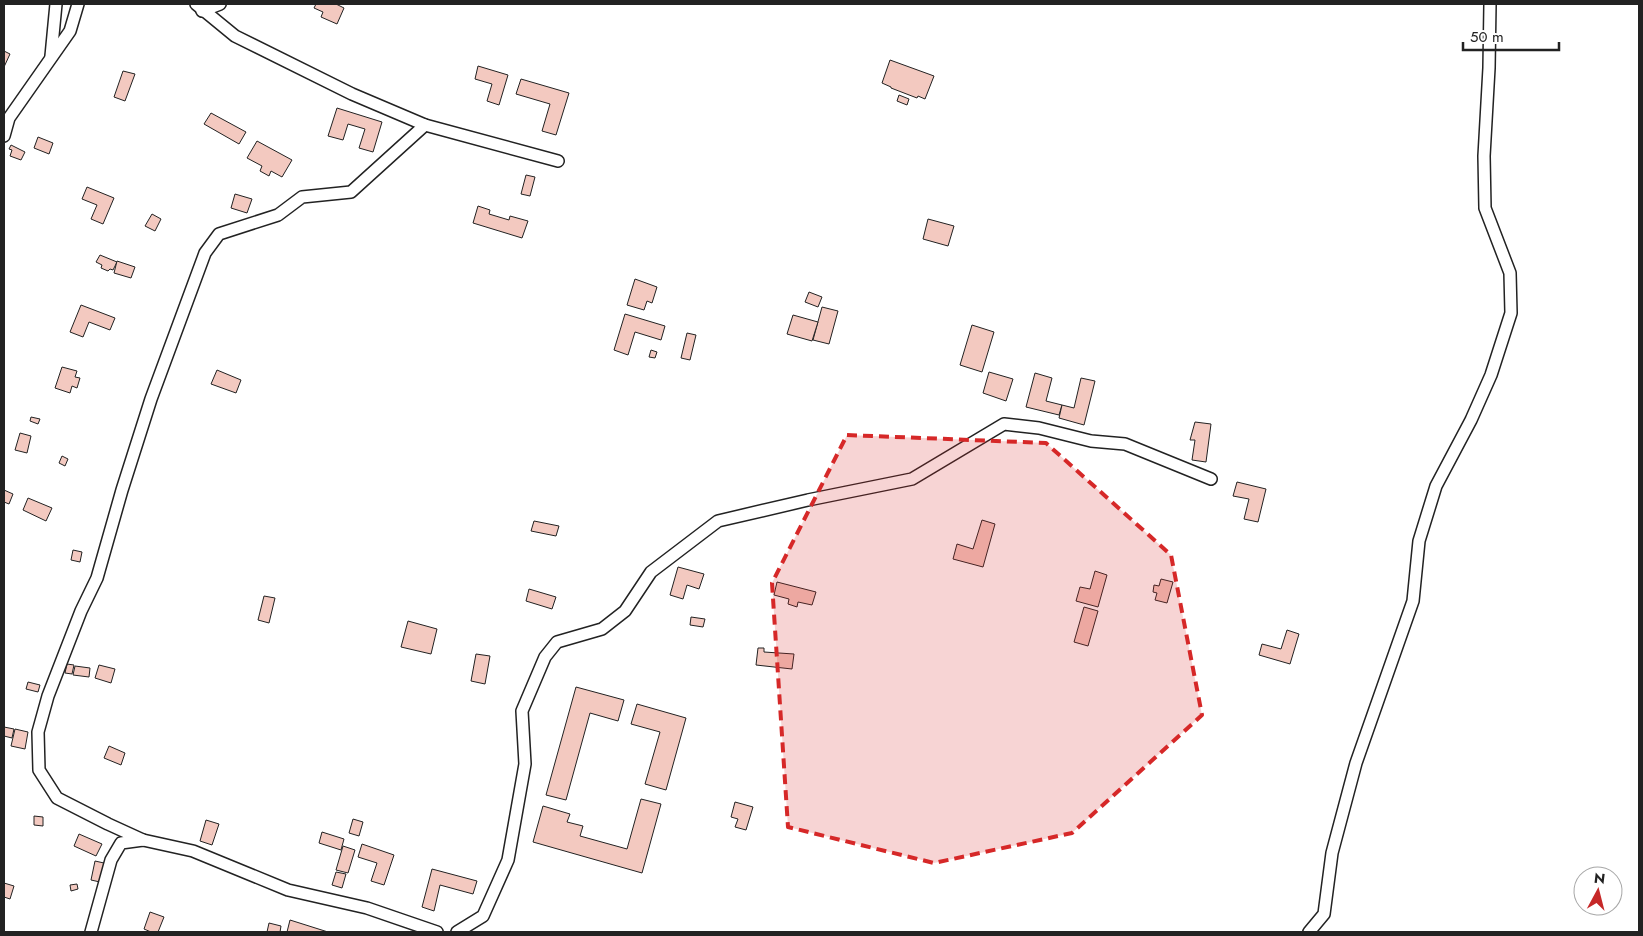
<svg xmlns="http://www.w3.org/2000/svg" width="1643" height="936" viewBox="0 0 1643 936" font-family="Jost,sans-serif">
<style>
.building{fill:#f3c9c0;stroke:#222}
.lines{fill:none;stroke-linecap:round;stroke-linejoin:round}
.street-casing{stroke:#222;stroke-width:14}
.street{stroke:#fff;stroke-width:11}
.marked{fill:#d62828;fill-opacity:0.2;stroke:#d62828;stroke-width:4;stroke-dasharray:10 6;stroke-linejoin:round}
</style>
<rect width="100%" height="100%" fill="#fff"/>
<!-- building -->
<g class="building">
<polygon points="316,4 336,4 344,8 337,24 321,17 323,12 314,8"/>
<polygon points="4,51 10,54 4,67"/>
<polygon points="890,60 934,76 925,99 918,96 917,98 891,88 891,87 882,83"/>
<polygon points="478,66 508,75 499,105 487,101 492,84 475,79"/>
<polygon points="123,71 135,74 125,101 114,97"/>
<polygon points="521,79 569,93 556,135 542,131 550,104 516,94"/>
<polygon points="899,95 909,99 907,105 897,101"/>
<polygon points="337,108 382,122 373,152 359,148 365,129 348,124 343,140 328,136"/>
<polygon points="211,113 246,132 239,144 204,124"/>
<polygon points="38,137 53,143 49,154 34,148"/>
<polygon points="257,141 292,160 282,177 271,171 269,176 260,171 262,166 247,158"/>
<polygon points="11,145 25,152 21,160 10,156 12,150 9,149"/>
<polygon points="526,175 535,177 530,196 521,194"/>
<polygon points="87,187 114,198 103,224 91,219 97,205 82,199"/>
<polygon points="235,194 252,199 247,213 231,208"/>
<polygon points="478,206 490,210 489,214 509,220 510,216 528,221 522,238 473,223"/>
<polygon points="152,214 161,219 155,231 145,226"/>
<polygon points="928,219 954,226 948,246 923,239"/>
<polygon points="100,255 117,262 113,270 110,269 108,271 101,268 102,265 96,262"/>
<polygon points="117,261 135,267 131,278 114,273"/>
<polygon points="635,279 657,287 652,303 647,301 644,310 627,305"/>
<polygon points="809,292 822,297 818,307 805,302"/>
<polygon points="81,305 115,318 110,330 89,322 83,337 70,332"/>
<polygon points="822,307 838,311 829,344 813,340"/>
<polygon points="625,314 665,326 661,340 635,332 628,355 614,350"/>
<polygon points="793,315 818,322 812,341 787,334"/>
<polygon points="972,325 994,332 982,372 960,365"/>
<polygon points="687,333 696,335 690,360 681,358"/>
<polygon points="651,350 657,352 655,358 649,357"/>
<polygon points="62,367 77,371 75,377 80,378 77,388 72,386 70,393 55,388"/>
<polygon points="217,370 241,380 236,393 211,384"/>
<polygon points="989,372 1013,379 1006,401 983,393"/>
<polygon points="1035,373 1052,378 1046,401 1062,405 1059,415 1026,407"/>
<polygon points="1081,378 1095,381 1084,425 1059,418 1062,405 1074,408"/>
<polygon points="31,417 40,419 38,424 30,421"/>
<polygon points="1195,422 1211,424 1206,462 1192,460 1195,440 1190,440"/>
<polygon points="20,433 31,436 27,453 15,450"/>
<polygon points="62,456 68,459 65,466 59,463"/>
<polygon points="1237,482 1266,489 1258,522 1244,519 1249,499 1233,496"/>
<polygon points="4,490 13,494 9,504 4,502"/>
<polygon points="28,498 52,508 46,521 23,510"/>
<polygon points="982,520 995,524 983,567 953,559 957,544 973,549"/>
<polygon points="534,521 559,526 556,536 531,531"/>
<polygon points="73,550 82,552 80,562 71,560"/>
<polygon points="678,567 704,574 699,589 687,585 683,599 670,595"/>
<polygon points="1095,571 1107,575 1098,607 1076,601 1080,587 1090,589"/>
<polygon points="1161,579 1173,582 1167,603 1155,600 1157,593 1153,592 1154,585 1159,586"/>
<polygon points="777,582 816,592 812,605 798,602 797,607 788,604 789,599 774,595"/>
<polygon points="529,589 556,597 552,609 526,601"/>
<polygon points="264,596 275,598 269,623 258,620"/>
<polygon points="1084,607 1098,611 1088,646 1074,642"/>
<polygon points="691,617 705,619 703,627 690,625"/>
<polygon points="408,621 437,629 431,654 401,647"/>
<polygon points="1287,630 1299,634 1290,664 1259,655 1262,644 1281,649"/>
<polygon points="758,648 764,648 764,652 794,654 792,669 756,665"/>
<polygon points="476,654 490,656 485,684 471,681"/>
<polygon points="67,664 74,665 72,674 65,673"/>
<polygon points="99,665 115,669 111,683 95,678"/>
<polygon points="75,666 90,668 89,677 73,675"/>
<polygon points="28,682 40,685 38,692 26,689"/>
<polygon points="576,687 624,700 618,721 590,713 566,800 546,795"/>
<polygon points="637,704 686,718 666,790 645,784 660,732 631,724"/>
<polygon points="4,727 14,729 12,738 4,736"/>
<polygon points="15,729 28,732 25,749 11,746"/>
<polygon points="109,746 125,753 121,765 104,758"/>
<polygon points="641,799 661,804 642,873 533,842 543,806 570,814 567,822 583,826 580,836 627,849"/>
<polygon points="735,802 753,807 746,830 735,827 738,819 731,817"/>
<polygon points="34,816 43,817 43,826 34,825"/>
<polygon points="353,819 363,822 359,836 349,833"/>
<polygon points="206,820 219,824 212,845 200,841"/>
<polygon points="322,832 344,839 341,850 319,843"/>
<polygon points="79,834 102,844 96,856 74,846"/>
<polygon points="362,844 394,855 384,885 371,881 377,863 358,857"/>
<polygon points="343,846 355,850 348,873 336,870"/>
<polygon points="95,861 104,863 100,882 91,880"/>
<polygon points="432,869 477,881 473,894 440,885 434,911 422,907"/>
<polygon points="336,872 346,874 342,888 332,885"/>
<polygon points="4,883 14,886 10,899 4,897"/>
<polygon points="77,884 78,889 71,891 70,885"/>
<polygon points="150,912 164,917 158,932 151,932 144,929"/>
<polygon points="290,920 328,932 287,932"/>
<polygon points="269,923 281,926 280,932 267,932"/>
</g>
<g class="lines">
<defs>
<g id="street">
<polyline points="196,4 235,36 352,94 425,125 558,161"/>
<polyline points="202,11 220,4"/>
<polyline points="51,56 56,4"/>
<polyline points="4,136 9,118 70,31 78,4"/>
<polyline points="143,840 108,824 57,798 39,770 38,732 48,696 81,611 97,578 122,490 151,399 205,253 219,234 278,215 302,197 351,192 425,125"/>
<polyline points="91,932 111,860 121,843 143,840 193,851 288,890 367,908 437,932"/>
<polyline points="457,932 483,916 508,860 525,764 522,711 545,657 557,642 602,629 625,611 651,572 718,521 808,500 912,479 1004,424 1039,428 1091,441 1125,444 1211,479"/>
<polyline points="1309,932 1324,914 1332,853 1356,763 1413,601 1419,541 1436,486 1471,420 1491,375 1511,313 1510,273 1485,208 1484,156 1489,68 1490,4"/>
</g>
</defs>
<!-- street casing -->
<use href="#street" class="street-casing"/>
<!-- street -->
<use href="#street" class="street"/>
</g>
<!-- marked area -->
<path class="marked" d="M847 435 1046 443 1171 555 1202 715 1072 833 934 863 788 827 772 583Z"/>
<!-- border -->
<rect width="1643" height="936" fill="none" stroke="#222222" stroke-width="10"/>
<!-- north arrow -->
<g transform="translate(1598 891) rotate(7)"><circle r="24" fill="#ffffff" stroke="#a7a7a7"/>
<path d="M0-4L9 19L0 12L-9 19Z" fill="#c62828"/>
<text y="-8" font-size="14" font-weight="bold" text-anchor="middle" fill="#222222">N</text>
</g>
<!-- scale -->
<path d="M1463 42v8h96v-8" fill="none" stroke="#222222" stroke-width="2.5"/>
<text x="1470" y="42" font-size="15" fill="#222222" stroke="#ffffff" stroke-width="4" paint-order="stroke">50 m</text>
</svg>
